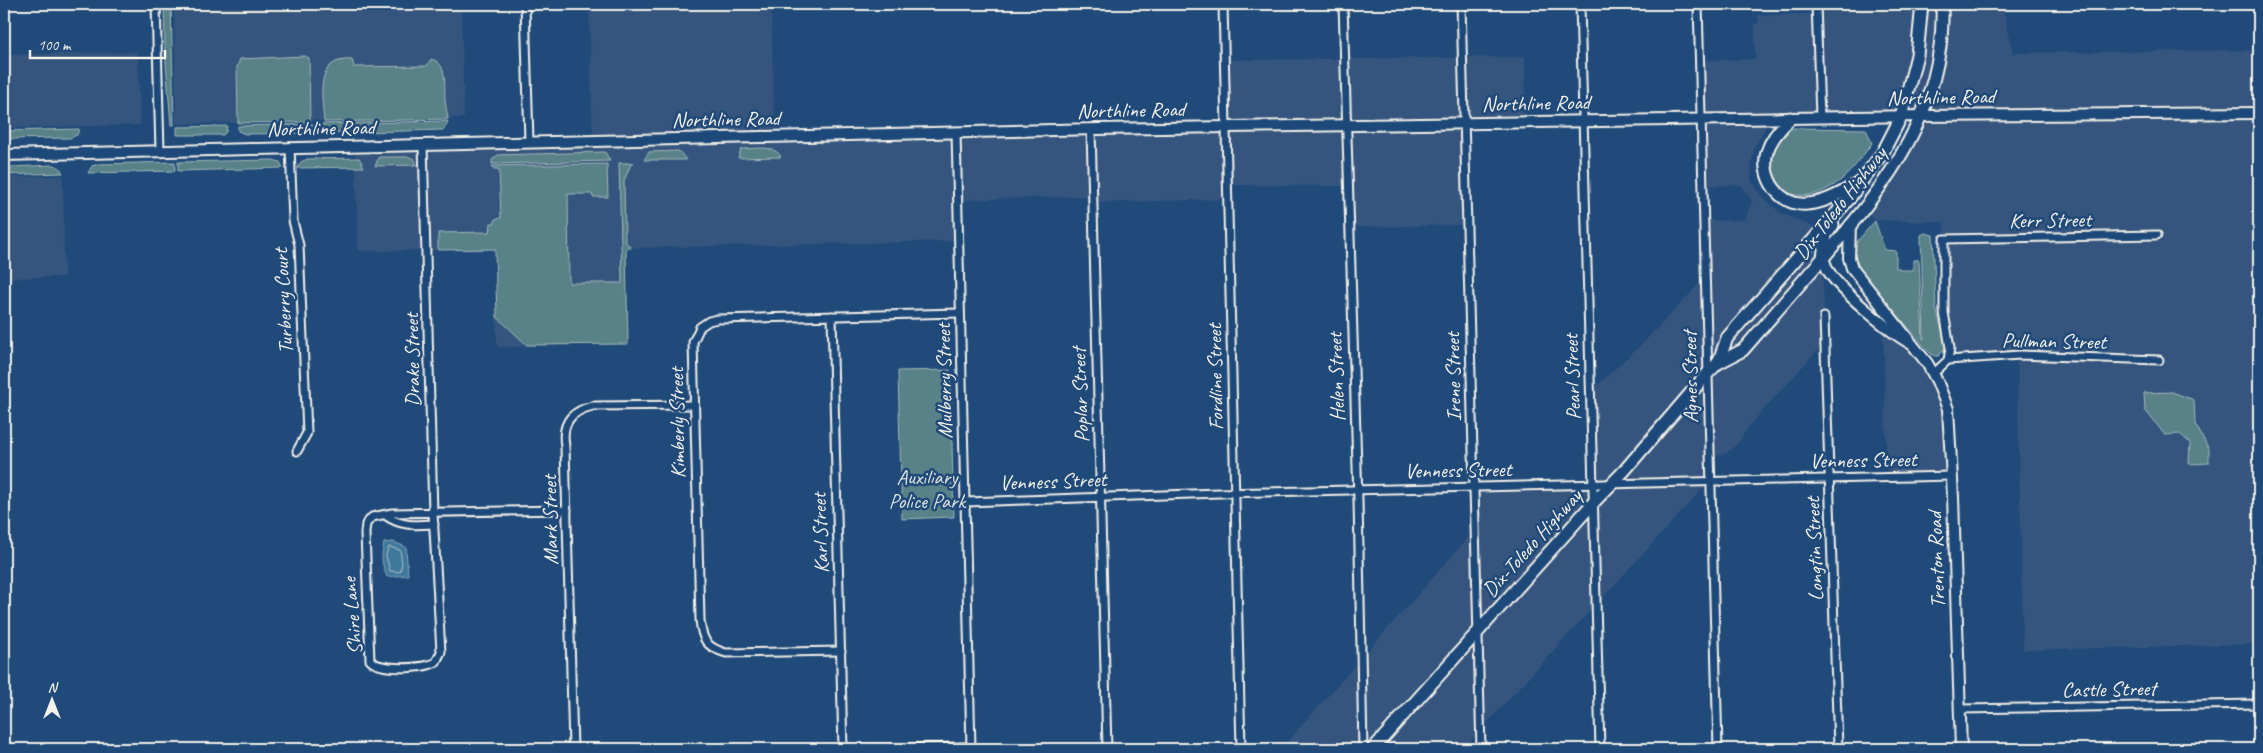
<svg xmlns="http://www.w3.org/2000/svg" width="2263" height="753" viewBox="0 0 2263 753" font-family="Caveat,sans-serif">
<style>
.built{fill:#35557f}
.green{fill:#598188;stroke:#a6b9b8}
.water{fill:#40789b;stroke:#88a8ba}
.lines{fill:none;stroke-linecap:round;stroke-linejoin:round}
.shore{stroke:#acc1c9;stroke-width:1}
.street-casing{stroke:#f4f1e8;stroke-width:11}
.secondary-casing{stroke:#f4f1e8;stroke-width:14}
.primary-casing{stroke:#f4f1e8;stroke-width:15}
.street{stroke:#1f4a7a;stroke-width:7}
.secondary{stroke:#1f4a7a;stroke-width:10}
.primary{stroke:#1f4a7a;stroke-width:11}
.labels{text-anchor:middle;dominant-baseline:central;stroke-width:5;stroke-linejoin:round;paint-order:stroke}
.street-label{font-size:21px;fill:#f4f1e8;stroke:#1f4a7a}
.park-label{font-size:21px;fill:#dde0da;stroke:#1f4a7a}
</style>
<rect width="100%" height="100%" fill="#1f4a7a"/>
<filter id="ink" filterUnits="userSpaceOnUse"><feTurbulence type="fractalNoise" baseFrequency=".02" numOctaves="2"/><feDisplacementMap in="SourceGraphic" scale="10" xChannelSelector="R" yChannelSelector="G"/><feConvolveMatrix kernelMatrix="1 2 1 2 8 2 1 2 1" color-interpolation-filters="sRGB"/></filter>
<g filter="url(#ink)">
<!-- built -->
<g class="built">
<polygon points="174,4 461,4 464,118 176,124"/>
<polygon points="589,4 771,4 775,136 1226,127 1224,60 1525,57 1526,122 1464,123 1467,225 1349,227 1347,186 1228,185 1228,199 1092,203 1092,196 958,200 958,241 626,248 629,344 497,347 494,250 358,251 355,146 593,140"/>
<polygon points="1816,4 2002,4 2013,53 2259,50 2259,644 2023,650 2017,356 1948,360 1944,222 1875,220 1862,211 1921,116 1771,118 1755,146 1752,159 1751,180 1764,199 1781,213 1821,230 1825,342 1748,427 1739,442 1726,454 1709,457 1709,482 1463,749 1281,749 1475,530 1474,487 1593,485 1590,392 1644,342 1705,278 1703,221 1745,220 1752,201 1741,185 1702,186 1699,61 1755,59 1755,23 1759,23 1758,15 1816,14"/>
<polygon points="138,52 140,125 4,128 4,55"/>
<polygon points="63,176 64,277 4,278 4,177"/>
<polygon points="1883,323 1910,343 1948,409 1952,476 1887,477"/>
</g>
<!-- green -->
<g class="green">
<polygon points="164,4 171,4 174,125 171,125 165,51"/>
<polygon points="305,56 309,58 310,122 238,123 237,67 240,59"/>
<path d="M431 59C448 63 444 84 445 98 445 105 447 112 448 119L324 122C322 96 314 57 352 60L354 67 427 66Z"/>
<polygon points="448,121 444,130 326,133 322,124"/>
<polygon points="313,124 312,131 310,133 245,134 238,131 238,126"/>
<polygon points="227,126 226,132 223,135 177,135 177,127"/>
<path d="M1793 128 1866 129 1872 143C1861 158 1850 175 1834 185 1777 222 1744 151 1793 128Z"/>
<polygon points="79,129 77,135 70,138 4,139 4,131"/>
<path d="M741 149C754 149 775 144 781 157L738 158Z"/>
<polygon points="679,151 686,160 644,160 649,152"/>
<polygon points="605,152 610,161 492,164 492,160 498,155"/>
<polygon points="379,157 410,157 415,160 417,165 375,166"/>
<polygon points="359,158 364,167 297,168 301,162 307,159"/>
<polygon points="273,160 280,162 283,168 178,171 178,162"/>
<polygon points="175,162 175,171 88,173 92,166 99,164"/>
<polygon points="619,163 634,163 631,164 624,181 625,241 631,248 626,248 628,344 527,345 497,317 495,249 438,250 438,233 490,232 491,223 495,223 495,219 501,218 499,169 494,169 492,166 607,164 608,197 593,197 592,194 568,194 569,283 622,283"/>
<polygon points="54,165 59,167 63,173 4,175 4,168 9,167"/>
<polygon points="1875,221 1885,250 1896,251 1896,268 1900,268 1900,270 1913,270 1913,260 1919,260 1923,339 1924,339 1921,235 1925,233 1933,235 1936,308 1946,346 1939,356 1935,356 1930,353 1858,268 1854,255 1854,245"/>
<polygon points="950,370 954,517 902,519 898,371"/>
<polygon points="2172,392 2194,400 2195,424 2209,449 2209,463 2189,464 2190,443 2180,434 2165,435 2145,410 2144,393"/>
</g>
<!-- water -->
<path class="water" d="M393 542 406 547 408 575 387 577C381 563 381 557 384 543Z"/>
<g class="lines">
<!-- shore -->
<polygon class="shore" points="389,547 400,550 402,563 400,572 390,571 386,556"/>
<defs>
<g id="street">
<polyline points="156,4 160,151"/>
<polyline points="525,4 529,142"/>
<polyline points="1223,4 1241,749"/>
<polyline points="1343,4 1358,500 1363,749"/>
<polyline points="1461,4 1481,749"/>
<polyline points="1580,4 1600,749"/>
<polyline points="1698,4 1718,749"/>
<polyline points="1816,4 1820,117"/>
<polyline points="1091,129 1107,749"/>
<polyline points="956,132 971,749"/>
<path d="M423 144 433 513 441 652 436 662C424 669 379 671 370 660L365 533 366 524 372 517 392 513 567 510"/>
<polyline points="290,147 293,221 299,245 307,433 297,451"/>
<polyline points="832,316 843,749 970,747"/>
<polyline points="1824,317 1838,749"/>
<polyline points="1948,360 2020,355 2159,360"/>
<polyline points="1933,374 1948,360 1950,348 1944,312 1944,239 2157,235"/>
<polyline points="965,502 1219,493 1952,476"/>
<path d="M385 515C401 527 416 525 434 524"/>
<path d="M841 651 726 653C706 647 702 640 700 620L693 342 700 327 709 321 717 319 960 313"/>
<polyline points="1960,709 2259,704"/>
<path d="M573 749 565 446C561 423 571 411 593 406L694 405"/>
</g>
<g id="secondary">
<polyline points="4,155 1098,129 1921,116 2259,113"/>
<polyline points="1850,225 1849,258 1852,268 1927,363 1937,381 1948,409 1953,497 1961,749"/>
<path d="M1823 258C1825 262 1826 268 1829 272 1840 290 1891 333 1910 343"/>
</g>
<g id="primary">
<path d="M1790 118C1781 129 1771 138 1767 152 1760 177 1780 207 1807 204 1826 203 1844 191 1860 183"/>
<polyline points="1823,258 1826,235 1833,225"/>
<polyline points="1718,363 1727,338 1848,200 1883,152 1901,117 1917,55 1922,4"/>
<path d="M1373 749 1594 502 1624 471 1707 374 1718 363 1743 350C1770 319 1796 288 1823 258 1888 183 1946 108 1942 4"/>
</g>
</defs>
<!-- street casing -->
<use href="#street" class="street-casing"/>
<!-- secondary casing -->
<use href="#secondary" class="secondary-casing"/>
<!-- primary casing -->
<use href="#primary" class="primary-casing"/>
<!-- street -->
<use href="#street" class="street"/>
<!-- secondary -->
<use href="#secondary" class="secondary"/>
<!-- primary -->
<use href="#primary" class="primary"/>
</g>
</g>
<g class="labels">
<!-- street labels -->
<g class="street-label">
<text transform="translate(1941 97) rotate(-1)">Northline Road</text>
<text transform="translate(1536 103) rotate(-1)">Northline Road</text>
<text transform="translate(1131 110) rotate(-1)">Northline Road</text>
<text transform="translate(726 119) rotate(-1)">Northline Road</text>
<text transform="translate(321 128) rotate(-1)">Northline Road</text>
<text transform="translate(1840 203) rotate(-52)">Dix-Toledo Highway</text>
<text transform="translate(2050 220) rotate(-1)">Kerr Street</text>
<text transform="translate(283 301) rotate(-93)">Turberry Court</text>
<text transform="translate(2054 341) rotate(1)">Pullman Street</text>
<text transform="translate(412 360) rotate(-91)">Drake Street</text>
<text transform="translate(1215 377) rotate(-91)">Fordline Street</text>
<text transform="translate(1336 377) rotate(-92)">Helen Street</text>
<text transform="translate(1453 377) rotate(-91)">Irene Street</text>
<text transform="translate(1572 377) rotate(-92)">Pearl Street</text>
<text transform="translate(1690 377) rotate(-91)">Agnes Street</text>
<text transform="translate(944 381) rotate(-91)">Mulberry Street</text>
<text transform="translate(1080 395) rotate(-92)">Poplar Street</text>
<text transform="translate(677 423) rotate(-91)">Kimberly Street</text>
<text transform="translate(1863 460) rotate(-1)">Venness Street</text>
<text transform="translate(1458 470) rotate(-1)">Venness Street</text>
<text transform="translate(1053 481) rotate(-2)">Venness Street</text>
<text transform="translate(550 520) rotate(-91)">Mark Street</text>
<text transform="translate(820 533) rotate(-92)">Karl Street</text>
<text transform="translate(1532 543) rotate(-48)">Dix-Toledo Highway</text>
<text transform="translate(1814 549) rotate(-92)">Longtin Street</text>
<text transform="translate(1936 560) rotate(-92)">Trenton Road</text>
<text transform="translate(352 616) rotate(-95)">Shire Lane</text>
<text transform="translate(2109 689) rotate(-1)">Castle Street</text>
</g>
<!-- park labels -->
<g class="park-label">
<text x="927" y="477">Auxiliary<tspan x="927" dy="24">Police Park</tspan></text>
</g>
</g>
<!-- margin -->
<rect width="2263" height="753" fill="none" stroke="#1f4a7a" stroke-width="20"/>
<rect x="10" y="10" width="2243" height="733" fill="none" stroke="#f4f1e8" stroke-width="2" filter="url(#ink)"/>
<!-- north arrow -->
<g transform="translate(52 700)" stroke="#1f4a7a" stroke-width="4" paint-order="stroke">
<path d="M0-4L9 19L0 12L-9 19Z" fill="#f4f1e8"/>
<text y="-8" font-size="14" font-weight="bold" text-anchor="middle" fill="#f4f1e8">N</text>
</g>
<!-- scale -->
<path d="M30 50v8h135v-8" fill="none" stroke="#f4f1e8" stroke-width="2.5"/>
<text x="38" y="50" font-size="15" fill="#f4f1e8" stroke="#1f4a7a" stroke-width="4" paint-order="stroke">100 m</text>
</svg>
